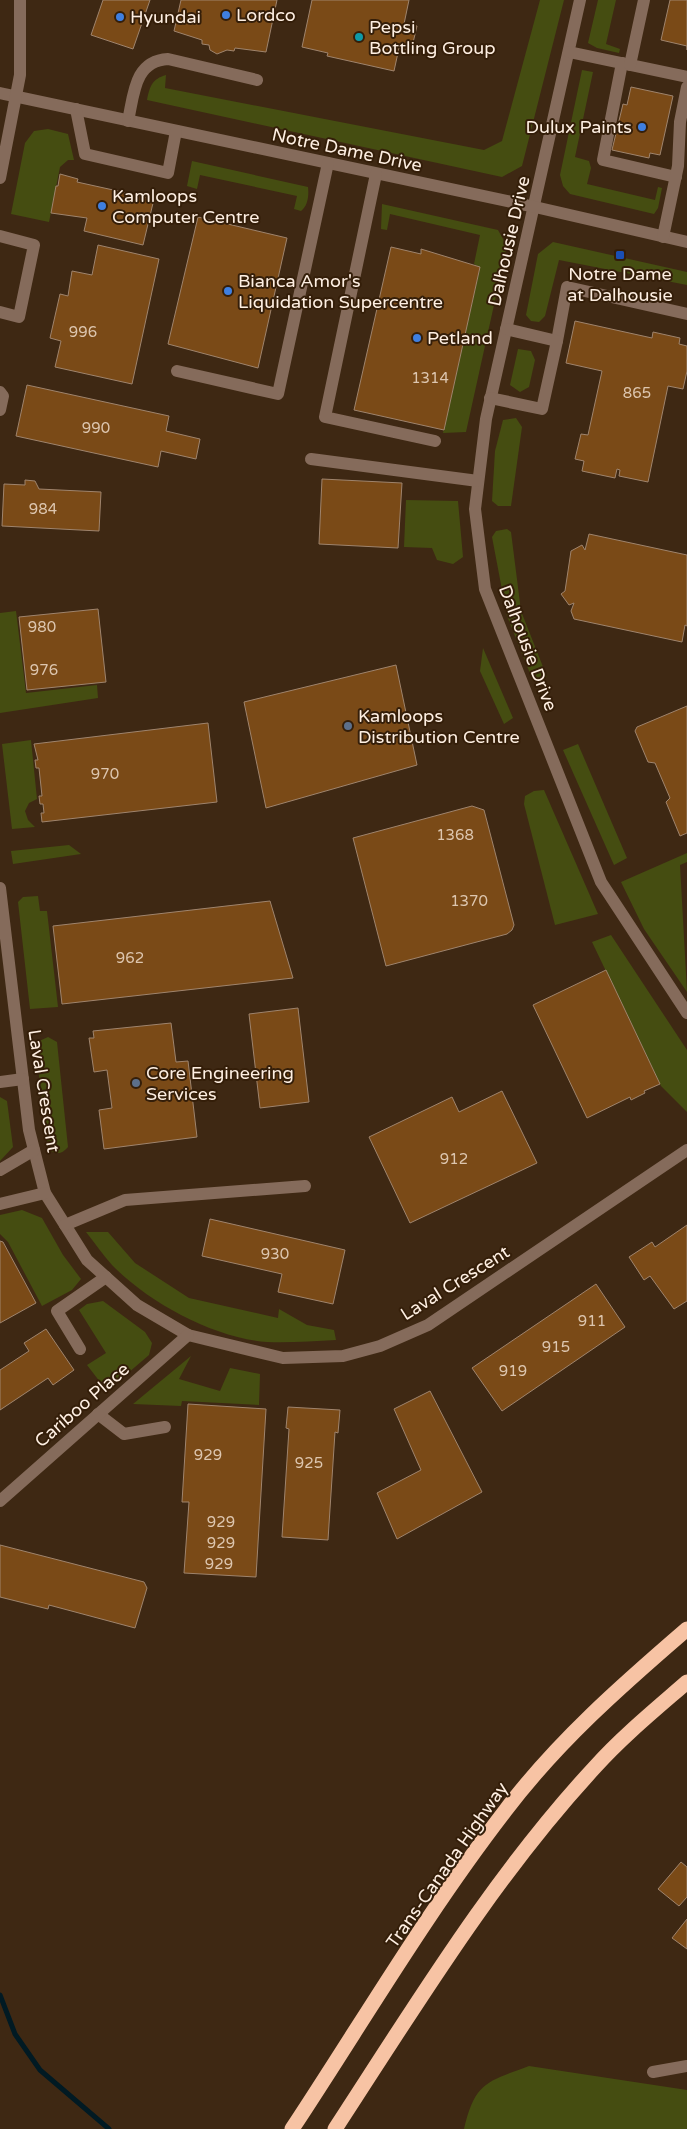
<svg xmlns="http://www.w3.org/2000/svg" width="687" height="2129" viewBox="0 0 687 2129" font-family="'Varela Round',sans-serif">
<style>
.green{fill:#454d11}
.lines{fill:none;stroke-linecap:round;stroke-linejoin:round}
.stream{stroke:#011a23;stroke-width:5}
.building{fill:#7a4a17;stroke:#9f846d}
.minor{stroke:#856b5b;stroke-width:12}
.highway{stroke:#f7c3a4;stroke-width:15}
.shop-dot{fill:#3f7fe0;stroke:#341e09;stroke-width:2}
.culture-dot{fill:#0f9aa8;stroke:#341e09;stroke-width:2}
.transit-dot{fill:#1a4fb4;stroke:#341e09;stroke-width:2}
.service-dot{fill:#5c6f8a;stroke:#341e09;stroke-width:2}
.labels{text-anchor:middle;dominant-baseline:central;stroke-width:4;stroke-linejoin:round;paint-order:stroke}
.number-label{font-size:15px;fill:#ddc6af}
.poi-label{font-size:18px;fill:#feefe2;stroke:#341e09;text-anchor:start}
.street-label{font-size:18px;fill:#feefe2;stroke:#341e09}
</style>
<rect width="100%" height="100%" fill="#3e2813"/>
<!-- green -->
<g class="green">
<path d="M540 0H564L522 166 502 177 147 100C150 86 152 79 166 75L165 88 484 150 502 141Z"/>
<polygon points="598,0 616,0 606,44 620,49 619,53 597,48 588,43"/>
<polygon points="582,70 593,72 575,157 589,161 591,168 587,184 655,200 658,187 662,188 658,208 654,214 570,194 563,186 560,175"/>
<polygon points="48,129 68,134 74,160 68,160 60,167 49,222 11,214 25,143 34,131"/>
<path d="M192 161 308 187C309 195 308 206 301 211L294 209 297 196 200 175 197 189 187 186Z"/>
<polygon points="382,204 498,230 507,246 466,432 443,433 480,268 474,264 480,235 390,214 387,230 381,229"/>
<polygon points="553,242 687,272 687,285 559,260 545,316 539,322 531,321 526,315 538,254"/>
<polygon points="518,349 531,351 535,360 529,387 520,392 510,385"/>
<polygon points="516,418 522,427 511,506 498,506 492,501 495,451 503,420"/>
<polygon points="406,500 458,501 463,557 453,564 437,560 432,548 404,547"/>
<polygon points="507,529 511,532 521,611 547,677 533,681 507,616 492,537 496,531"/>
<polygon points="16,611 26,693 97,685 98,698 0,713 0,613"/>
<polygon points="483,648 513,718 504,724 480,671"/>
<polygon points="31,740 37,799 29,803 25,811 28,820 35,827 12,829 2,744"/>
<polygon points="578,744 627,858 614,865 563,750"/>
<polygon points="544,790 598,914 555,925 524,804 525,796 534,791"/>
<polygon points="69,845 81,854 13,864 11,851"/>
<polygon points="687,853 687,862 680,865 687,992 644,929 621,882"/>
<polygon points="38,896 40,911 47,911 58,1007 30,1009 18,902 23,897"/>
<polygon points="611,935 687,1050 687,1112 661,1086 592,942"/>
<path d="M48 1037 57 1042 68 1147C61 1155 57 1154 48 1150L35 1043Z"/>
<polygon points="0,1097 7,1101 13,1147 0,1161"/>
<polygon points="22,1210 42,1218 63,1255 81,1279 72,1290 42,1306 8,1242 0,1234 0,1215"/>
<path d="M86 1232H108L135 1263 189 1298 278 1318 279 1309 307 1325 334 1330 336 1340C313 1341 290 1343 267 1342 214 1338 149 1303 112 1265 103 1255 95 1243 86 1232Z"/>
<polygon points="103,1301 145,1332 152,1343 149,1355 107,1391 87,1365 106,1353 79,1310 87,1304"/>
<polygon points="191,1356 179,1379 220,1391 230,1368 260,1374 259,1405 182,1401 181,1406 133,1404"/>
<path d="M529 2066 687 2090V2129H464C475 2082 487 2082 529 2066Z"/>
</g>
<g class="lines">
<!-- stream -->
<polyline class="stream" points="0,1995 15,2034 40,2070 109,2129"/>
</g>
<!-- building -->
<g class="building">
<polygon points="103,0 150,0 133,49 91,35"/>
<polygon points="181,0 277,0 266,52 235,48 234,51 227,50 217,54 210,50 209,45 202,44 202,40 174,31"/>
<polygon points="312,0 409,0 404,24 417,26 411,51 399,48 394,71 327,56 328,53 302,47"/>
<polygon points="670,0 687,0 687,50 687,46 661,40"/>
<polygon points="631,87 673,96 660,155 650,153 649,158 612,150 623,104 627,105"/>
<polygon points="60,174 78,179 77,182 154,199 143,245 84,231 87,218 51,213 56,186 58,186"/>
<polygon points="198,217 287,238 258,368 168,344"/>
<polygon points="98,245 159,259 132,384 55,367 61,341 50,338 60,294 68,296 72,271 92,275"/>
<polygon points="391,247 421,254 421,249 480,267 444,430 354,410"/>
<polygon points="575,321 652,338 653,332 680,338 679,344 687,346 687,371 683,389 668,386 648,482 619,476 620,470 617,469 615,478 582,471 584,461 575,459 581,434 588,435 602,371 566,363"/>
<polygon points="27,385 169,416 166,431 200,439 196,459 161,451 158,467 16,436"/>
<polygon points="322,479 402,483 398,548 319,544"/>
<polygon points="25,480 35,481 39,489 101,492 99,531 2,526 4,484 25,485"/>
<polygon points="589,534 687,555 687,626 685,625 682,642 574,619 571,611 574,603 569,605 561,594 565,591 571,551 582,545 585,550"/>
<polygon points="98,609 106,682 27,690 19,617"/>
<polygon points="396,665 417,765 266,808 244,702"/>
<polygon points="687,706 687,833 680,836 666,802 670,798 655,763 648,762 635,731 637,727"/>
<polygon points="208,723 217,802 42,822 41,813 44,813 43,804 40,804 39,796 42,796 39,768 36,768 35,760 38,760 34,744"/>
<polygon points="472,806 484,810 514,925 512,930 507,934 386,966 353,838"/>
<polygon points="270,901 293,978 62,1004 53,926"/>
<polygon points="606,970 660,1084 644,1091 645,1093 631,1100 630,1097 587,1118 533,1005"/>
<polygon points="298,1008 309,1102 260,1108 249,1014"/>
<polygon points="171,1023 176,1062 188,1061 197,1137 104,1149 99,1110 112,1108 107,1070 94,1072 89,1038 94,1038 93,1031"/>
<polygon points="502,1091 537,1163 410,1223 369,1137 452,1097 459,1112"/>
<polygon points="210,1219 345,1250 333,1304 278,1292 282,1274 202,1256"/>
<polygon points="687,1225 687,1301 674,1309 650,1276 644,1280 629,1257 652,1242 655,1247"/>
<polygon points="0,1241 3,1242 36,1303 0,1323"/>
<polygon points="596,1284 625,1327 502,1411 472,1368"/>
<polygon points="46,1329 74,1370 53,1385 48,1378 0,1410 0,1370 29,1351 24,1343"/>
<polygon points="430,1391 482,1492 397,1539 377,1493 421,1470 394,1409"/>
<polygon points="188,1404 266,1409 256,1577 184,1573 189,1502 182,1502"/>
<polygon points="288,1407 340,1410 338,1433 335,1432 328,1540 282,1537 289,1429 286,1428"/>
<polygon points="0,1545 144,1582 147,1588 135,1628 49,1605 48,1609 0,1597"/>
<polygon points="681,1862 687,1867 687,1897 679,1906 658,1889"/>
<polygon points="687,1919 687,1949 672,1938"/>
</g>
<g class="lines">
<!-- minor -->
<g class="minor">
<polyline points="580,0 486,419 475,509 485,589 601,882 687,1013"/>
<polyline points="569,52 687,77"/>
<polyline points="622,63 603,160 676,177"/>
<polyline points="630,65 644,0"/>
<polyline points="0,93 535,207 687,242"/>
<polyline points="76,109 85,154 168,173 176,131"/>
<path d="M128 121C134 94 134 61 168 59L257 80"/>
<polyline points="376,174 325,417 435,441"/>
<polyline points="0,178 20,75 20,0"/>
<polyline points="0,236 34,245 19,317 0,312"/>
<polyline points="663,237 678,166 680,122 687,87"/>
<polyline points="557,341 567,287 687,314"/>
<polyline points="177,371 278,394 328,163"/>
<polyline points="0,392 3,396 0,410"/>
<polyline points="490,398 542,409 557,341 506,329"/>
<polyline points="311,459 478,481"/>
<polyline points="0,888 29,1130 45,1193 87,1260 137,1305 188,1335 283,1358 343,1356 380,1346 428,1325 687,1150"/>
<polyline points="0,1082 23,1079"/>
<polyline points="0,1170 34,1150"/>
<polyline points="0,1204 45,1193"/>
<polyline points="65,1225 125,1200 305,1186"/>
<polyline points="80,1349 57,1311 106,1277"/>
<polyline points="98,1414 124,1434 165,1427"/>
<polyline points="0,1501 188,1335"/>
<polyline points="653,2072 687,2066"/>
</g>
<!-- highway -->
<g class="highway">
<path d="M292 2129C362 2023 427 1912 505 1811 557 1742 622 1685 687 1629"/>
<path d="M335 2129C416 2005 494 1876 595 1767 623 1736 656 1709 687 1682"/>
</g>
</g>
<!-- markers -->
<g class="shop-dot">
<circle cx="226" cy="15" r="5"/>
<circle cx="120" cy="17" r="5"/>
<circle cx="642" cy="127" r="5"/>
<circle cx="102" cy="206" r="5"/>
<circle cx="228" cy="291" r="5"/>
<circle cx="417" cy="338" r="5"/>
</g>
<circle class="culture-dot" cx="359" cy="37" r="5"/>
<rect class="transit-dot" x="615" y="250" width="10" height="10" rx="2.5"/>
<g class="service-dot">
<circle cx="348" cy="726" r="5"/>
<circle cx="136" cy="1083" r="5"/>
</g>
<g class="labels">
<!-- number labels -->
<g class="number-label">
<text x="83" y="332">996</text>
<text x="430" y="378">1314</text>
<text x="637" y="393">865</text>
<text x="96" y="428">990</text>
<text x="43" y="509">984</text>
<text x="42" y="627">980</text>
<text x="44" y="670">976</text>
<text x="105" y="774">970</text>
<text x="455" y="835">1368</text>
<text x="469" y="901">1370</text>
<text x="130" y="958">962</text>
<text x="454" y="1159">912</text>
<text x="275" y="1254">930</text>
<text x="592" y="1321">911</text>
<text x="556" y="1347">915</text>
<text x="513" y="1371">919</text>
<text x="208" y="1455">929</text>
<text x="309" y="1463">925</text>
<text x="221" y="1522">929</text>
<text x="221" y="1543">929</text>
<text x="219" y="1564">929</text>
</g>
<!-- poi labels -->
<g class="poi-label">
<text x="236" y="15">Lordco</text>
<text x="130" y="17">Hyundai</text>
<text x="369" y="27">Pepsi<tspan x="369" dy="21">Bottling Group</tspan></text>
<text x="632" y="127" text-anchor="end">Dulux Paints</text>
<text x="112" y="196">Kamloops<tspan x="112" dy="21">Computer Centre</tspan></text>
<text x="620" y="274" text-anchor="middle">Notre Dame<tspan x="620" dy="21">at Dalhousie</tspan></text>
<text x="238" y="281">Bianca Amor's<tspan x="238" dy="21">Liquidation Supercentre</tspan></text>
<text x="427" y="338">Petland</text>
<text x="358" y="716">Kamloops<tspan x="358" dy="21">Distribution Centre</tspan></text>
<text x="146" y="1073">Core Engineering<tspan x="146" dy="21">Services</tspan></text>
</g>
<!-- street labels -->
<g class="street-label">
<text transform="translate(347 150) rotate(12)">Notre Dame Drive</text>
<text transform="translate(509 241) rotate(-77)">Dalhousie Drive</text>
<text transform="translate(528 648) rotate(69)">Dalhousie Drive</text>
<text transform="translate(44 1091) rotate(81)">Laval Crescent</text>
<text transform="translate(455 1283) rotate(-32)">Laval Crescent</text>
<text transform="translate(82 1405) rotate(-41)">Cariboo Place</text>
<text transform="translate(447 1865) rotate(-55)">Trans-Canada Highway</text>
</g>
</g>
</svg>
